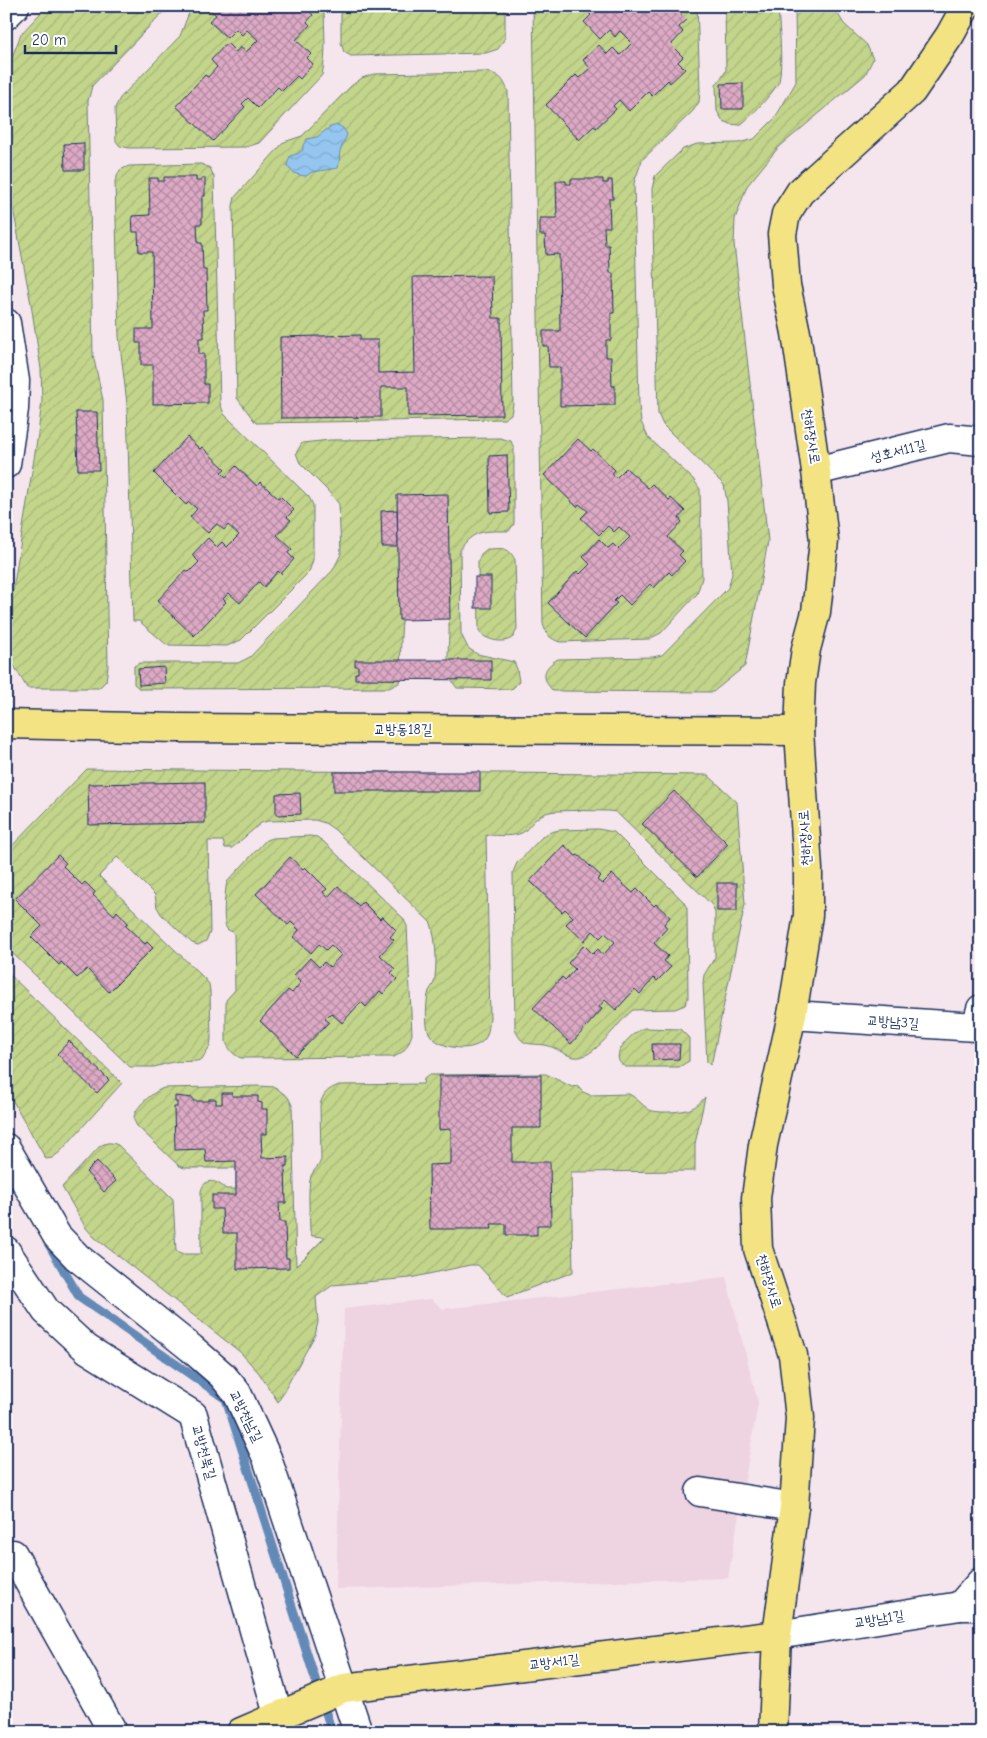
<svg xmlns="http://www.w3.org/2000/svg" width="987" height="1738" viewBox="0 0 987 1738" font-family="'Comic Neue','Poor Story',sans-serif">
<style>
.built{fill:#eed3e1}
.garden{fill:url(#garden-furrows);stroke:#6f8274}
.water{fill:url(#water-waves);stroke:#648ab6}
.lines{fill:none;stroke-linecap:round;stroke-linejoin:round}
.stream{stroke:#648ab6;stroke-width:9}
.building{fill:url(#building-cross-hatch);stroke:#1b2f5e}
.minor-casing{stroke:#1b2f5e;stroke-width:31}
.major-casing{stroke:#1b2f5e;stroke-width:31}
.minor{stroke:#fff;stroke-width:28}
.major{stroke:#f4e382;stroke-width:28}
.labels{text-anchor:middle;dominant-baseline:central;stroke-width:4;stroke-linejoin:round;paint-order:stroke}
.street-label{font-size:14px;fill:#1b2f5e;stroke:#fff}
</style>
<defs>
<pattern id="garden-furrows" width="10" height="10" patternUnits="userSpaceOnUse" patternTransform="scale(1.25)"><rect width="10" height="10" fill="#c3d58a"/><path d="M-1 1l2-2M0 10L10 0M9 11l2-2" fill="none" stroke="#a7b77a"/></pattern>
<pattern id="water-waves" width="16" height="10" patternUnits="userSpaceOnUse" patternTransform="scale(1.25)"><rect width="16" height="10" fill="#94c6f0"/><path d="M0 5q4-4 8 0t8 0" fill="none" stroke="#7faad0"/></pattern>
<pattern id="building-cross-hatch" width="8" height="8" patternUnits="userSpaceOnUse" patternTransform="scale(1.25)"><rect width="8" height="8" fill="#dda9c4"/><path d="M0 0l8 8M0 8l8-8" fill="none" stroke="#b28aa2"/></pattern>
</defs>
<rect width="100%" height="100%" fill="#f5e5ed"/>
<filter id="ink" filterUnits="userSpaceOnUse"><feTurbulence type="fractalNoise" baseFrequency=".02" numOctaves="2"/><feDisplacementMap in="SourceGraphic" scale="10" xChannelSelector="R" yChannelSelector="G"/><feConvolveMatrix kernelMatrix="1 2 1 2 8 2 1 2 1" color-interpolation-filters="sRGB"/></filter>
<g filter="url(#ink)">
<!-- built -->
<polygon class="built" points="726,1277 758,1403 728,1578 336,1589 344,1309 431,1299 443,1309"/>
<!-- garden -->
<g class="garden">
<polygon points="47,6 169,6 92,86 88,101 93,355 103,400 108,666 106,681 99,688 27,688 6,652 6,618 13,590 38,434 42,401 41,369 31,304 6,171 6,73 21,34"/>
<path d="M197 6H324C324 29 327 53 322 75L259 143 246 147 129 148 120 146 116 141 115 108 120 98 180 36 189 13Z"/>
<polygon points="341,6 505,6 505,38 498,49 486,53 351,56 344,52 341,43"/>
<path d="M533 6H697L700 90 699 102 693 111 642 160 634 183 639 405 641 422 648 437 693 479 700 489 702 578 697 594 661 633 649 639 560 642C550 639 546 634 543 624Z"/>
<path d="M725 6H778C779 26 783 64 779 81 776 90 749 119 740 125L730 124 723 121 717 111 716 85 726 71Z"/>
<path d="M795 6H833L844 24 867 45 873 59 865 75 778 148 747 186 735 219 734 244 768 541 745 666 713 692 553 691C541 678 542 668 558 659L653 657 662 655 728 588 732 574 727 501 724 485 663 425 658 414 652 189 655 176 683 149 697 144 738 143 754 139 775 118 796 82Z"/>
<path d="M486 72C499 74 504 79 508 92L513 404 511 414 504 419 256 423 237 398 233 206 235 197 284 142 302 136 351 86 362 78 374 74Z"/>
<polygon points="201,164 210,168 214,177 220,403 224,414 309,497 313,505 313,560 309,572 241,640 227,646 167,645 139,621 133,621 127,404 119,336 115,181 120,170 129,166"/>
<path d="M500 438 511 441 514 449V524L509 531C486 531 473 529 460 550L461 634 468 648 477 654 514 662 517 669 519 682 512 689 457 688C443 672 450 644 449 625 449 620 447 614 446 609L404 608C399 633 402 658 399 683L389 688 140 689 134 684V666L140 663H238L250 657 333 570 341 554 339 504 327 490 300 463 296 453 302 443 330 440Z"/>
<path d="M487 549C501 549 508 545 515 560L517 630C515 632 515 635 513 637 504 645 486 640 479 632L478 561 481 554Z"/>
<path d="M87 769 708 775 737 802 745 904 712 1061 710 1065 707 1062 703 983 704 975 715 957V913L712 905 616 812 609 811C595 811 556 809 546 813 537 816 531 824 525 831 516 838 497 835 486 835L490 1018C489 1024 489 1031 486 1037 477 1054 438 1050 429 1033 425 1026 426 999 429 991 432 986 435 983 435 977 437 960 436 940 431 923L335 830 325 823 315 820 268 821 261 823 232 848H225L223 841H208L210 932 206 941 198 945 192 943 161 914 157 907 155 895 117 857 99 876 204 978 209 984 210 991 211 1039 210 1046 202 1059 197 1061 173 1062 154 1067H130L6 947V852Z"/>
<path d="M598 829 614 832 683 901 687 908 688 998 685 1005 675 1009 633 1010C617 1022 594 1061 574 1057 564 1055 556 1047 545 1045 529 1043 521 1047 515 1028L513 872 517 863 543 836 551 832 559 830Z"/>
<path d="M310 836 317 837 324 842 403 918 407 926 412 1034C408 1046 405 1052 394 1057L241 1058C234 1055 229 1050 226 1042V1000L235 990 234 933C232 931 229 931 227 929 222 923 225 890 227 882L266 840 272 838Z"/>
<polygon points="6,971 122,1083 60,1152 52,1158 46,1159 6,1089"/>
<path d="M644 1028 680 1029 689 1038V1061L679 1067H626C605 1058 632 1032 644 1028Z"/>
<path d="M546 1074 572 1087 577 1086 583 1092 590 1095 629 1094C637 1098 641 1104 648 1109 654 1114 683 1112 690 1109 697 1106 701 1102 705 1097L695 1144V1171L571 1172 573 1272 507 1297 478 1265H470L410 1278 333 1285 316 1297 318 1322 315 1335 278 1402 259 1373 240 1352 94 1237 86 1228 62 1187 100 1146C107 1142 111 1142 118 1145L173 1199 176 1251 180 1254H201V1191C205 1176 217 1181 226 1189H236V1168H185L179 1166 137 1126C136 1125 134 1120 134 1119 133 1108 154 1091 164 1088L259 1086 275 1087 288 1097 292 1105 296 1266 325 1237 312 1236 310 1232C310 1218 307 1188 311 1176 313 1170 319 1167 321 1160L320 1105C323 1093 328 1089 339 1085L423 1084 424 1079 429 1075Z"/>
</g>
<!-- water -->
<path class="water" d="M338 125 343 128 347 134C345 141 342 145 340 151 339 155 340 162 338 168L312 172 306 176C297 175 291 173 287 165L290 156 297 154 303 150V145L307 139 317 137 330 127Z"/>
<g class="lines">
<!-- stream -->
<polyline class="stream" points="47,1241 79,1297 226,1399 332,1732"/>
</g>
<!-- building -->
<g class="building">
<polygon points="201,6 304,6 313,15 307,22 310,25 296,40 311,54 307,58 313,64 300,79 297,76 282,91 278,87 258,108 248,98 242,104 245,107 213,141 176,106 205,75 208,77 217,67 211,60 227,43 236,52 240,47 246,52 258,40 247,30 242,35 236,29 227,38 209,21 216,15 207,7 205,9"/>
<polygon points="578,6 669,6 671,8 673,6 687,20 679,27 683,32 671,45 683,57 678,62 685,69 670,83 668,80 652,96 648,92 629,111 619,100 613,106 616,109 596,128 594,126 579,140 546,105 576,75 579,78 590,68 583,60 599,45 607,54 613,48 620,55 632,43 620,31 615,37 609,30 600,39 584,22 591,15 583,7 580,9"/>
<polygon points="743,83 743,109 722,109 721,84"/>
<polygon points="84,143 84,170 65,170 64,144"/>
<polygon points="164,177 196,177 196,181 201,181 201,178 205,178 205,196 202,196 202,224 197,224 198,243 202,243 203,270 206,270 207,310 203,310 204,338 199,338 199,354 204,354 204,384 208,384 208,403 153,404 153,365 141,365 141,343 136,343 136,329 153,329 152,252 139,252 138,232 133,232 132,216 150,215 149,178 158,178 158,181 164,181"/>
<polygon points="571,179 603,179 603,183 608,183 608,180 612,180 613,199 609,199 610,227 604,227 605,245 609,245 610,273 613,273 614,313 611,313 611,340 606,340 606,357 611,357 612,386 615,386 615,405 560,406 560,367 549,367 548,346 543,346 543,331 560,331 559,254 546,255 545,235 540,235 540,218 557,218 556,181 566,181 566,184 571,184"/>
<polygon points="492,276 493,318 501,318 502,415 408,416 408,387 381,387 381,417 281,418 280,337 360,335 360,340 378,340 378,373 415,372 413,277"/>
<polygon points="76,412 97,412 99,470 78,470"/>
<polygon points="187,437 200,449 202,447 225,469 221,472 226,477 236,466 257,486 260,482 278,498 280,496 294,510 287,517 291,520 277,535 292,549 288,553 294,559 281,574 278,571 264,587 259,582 240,603 229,593 223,599 226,602 194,636 157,601 186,570 189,572 199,562 192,555 208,538 217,547 222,542 227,547 239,535 228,525 224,530 217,524 208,533 190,517 197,509 189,502 186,505 154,473"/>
<polygon points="578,439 591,451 593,449 615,470 612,474 616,478 626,468 648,488 652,484 669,500 671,498 685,511 679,518 682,522 668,537 683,551 679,555 685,561 672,575 669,572 654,588 650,584 630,605 620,595 614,601 617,603 585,638 548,603 577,571 580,574 590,564 583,557 599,539 608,548 613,544 618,549 630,537 619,527 614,532 608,526 599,535 581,518 588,511 579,504 577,507 544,475"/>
<polygon points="507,455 509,512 490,513 489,456"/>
<polygon points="448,494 450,619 399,620 397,495"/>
<polygon points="397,510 398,547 382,547 381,511"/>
<rect x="475" y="577" width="16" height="31"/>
<polygon points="355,660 491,660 491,680 355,679 355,673 358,673 358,666 355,666"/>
<polygon points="164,667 165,683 139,685 138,669"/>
<rect x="334" y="772" width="146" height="19"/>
<polygon points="205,782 205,823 89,825 88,784"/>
<polygon points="674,791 728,844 697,877 642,824"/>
<polygon points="300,793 301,814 276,815 276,794"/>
<polygon points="564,845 576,856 578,855 601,876 597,880 602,884 612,874 633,893 637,889 654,906 656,904 670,917 664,924 667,928 654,943 668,956 664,961 671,967 657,981 654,978 640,994 635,989 616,1010 605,1000 599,1007 602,1009 571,1044 533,1008 562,977 565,980 575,969 568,963 584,945 593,954 598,949 603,955 615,942 605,933 600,938 593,931 584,941 566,924 573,917 565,909 562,912 530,881"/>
<polygon points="58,855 66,863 63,866 82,885 85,882 95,892 93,895 114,915 117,911 128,923 125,925 145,944 147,942 153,948 109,992 87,969 77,978 61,962 59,965 31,937 42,926 15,899"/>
<polygon points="290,857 303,869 305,867 327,889 323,892 328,897 338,886 359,906 363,902 380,919 382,916 396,930 390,937 394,940 380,955 395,969 391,973 397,979 383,994 380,991 366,1007 361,1002 342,1023 331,1013 325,1019 329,1022 296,1056 260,1021 288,990 292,993 301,982 294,975 310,958 319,967 324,962 330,967 341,955 331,945 326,950 319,944 311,953 293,937 299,930 291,922 288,925 256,894"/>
<rect x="717" y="883" width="20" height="28"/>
<polygon points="69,1041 109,1080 97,1093 57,1054"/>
<polygon points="652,1044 680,1044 679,1059 653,1060"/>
<polygon points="541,1075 541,1128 512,1128 512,1162 550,1162 551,1225 537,1225 537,1235 506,1235 506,1224 491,1224 492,1229 430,1229 429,1165 451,1164 451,1129 439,1130 439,1076"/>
<polygon points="222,1093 232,1093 232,1096 258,1096 258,1102 262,1103 262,1109 267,1109 267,1134 261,1134 262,1158 288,1157 288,1166 285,1166 286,1203 279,1203 280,1222 285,1222 286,1258 289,1258 289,1268 237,1269 237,1233 223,1233 222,1209 212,1209 212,1195 236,1195 236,1161 206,1162 205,1149 175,1150 174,1107 177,1107 177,1102 175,1102 175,1096 193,1098 193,1101 209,1101 209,1099 216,1099 216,1104 222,1104"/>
<polygon points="97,1161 116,1181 104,1192 86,1172"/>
</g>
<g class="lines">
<defs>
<g id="minor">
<polyline points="6,15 15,6"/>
<polyline points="6,323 15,381 14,409 6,464"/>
<polyline points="816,471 949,438 981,441"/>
<polyline points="792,1015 976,1027 981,1009"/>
<polyline points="6,1148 57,1236 77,1257 191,1348 222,1375 237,1393 267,1458 358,1732"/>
<polyline points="6,1251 46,1311 87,1349 193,1415 283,1732"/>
<polyline points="700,1492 794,1507"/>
<polyline points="6,1557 13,1554 113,1732"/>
<polyline points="960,1606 981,1582"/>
<polyline points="777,1635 960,1606 981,1606"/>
</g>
<g id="major">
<polyline points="6,724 177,728 799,731"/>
<polyline points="241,1732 344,1688 777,1635"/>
<polyline points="773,1732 777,1635 794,1507 800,1418 793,1355 758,1249 756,1198 763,1145 792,1015 808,915 808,869 799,731 801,683 806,649 816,612 824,541 816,471 796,333 786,285 782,234 786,214 800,192 912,91 950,35 966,6"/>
</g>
</defs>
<!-- minor casing -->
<use href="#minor" class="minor-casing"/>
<!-- major casing -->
<use href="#major" class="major-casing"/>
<!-- minor -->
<use href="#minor" class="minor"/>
<!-- major -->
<use href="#major" class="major"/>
</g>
</g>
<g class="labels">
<!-- street labels -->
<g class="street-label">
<text transform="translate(811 436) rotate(81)">천하장사로</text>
<text transform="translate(898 451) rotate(-14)">성호서11길</text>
<text x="403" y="729">교방동18길</text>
<text transform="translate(805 838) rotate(-93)">천하장사로</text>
<text transform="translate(893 1022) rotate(4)">교방남3길</text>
<text transform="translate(769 1281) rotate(73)">천하장사로</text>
<text transform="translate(246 1416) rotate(63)">교방천남길</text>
<text transform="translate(204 1452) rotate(74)">교방천북길</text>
<text transform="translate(879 1619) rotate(-9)">교방남1길</text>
<text transform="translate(554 1662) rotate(-7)">교방서1길</text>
</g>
</g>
<!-- margin -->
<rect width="987" height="1738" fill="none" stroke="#fff" stroke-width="25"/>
<rect x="12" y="12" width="962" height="1713" fill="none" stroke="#1b2f5e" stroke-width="2" filter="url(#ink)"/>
<!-- scale -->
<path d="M25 45v8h91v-8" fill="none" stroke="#1b2f5e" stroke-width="2.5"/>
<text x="32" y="45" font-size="15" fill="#1b2f5e" stroke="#ffffff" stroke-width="4" paint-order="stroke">20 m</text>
</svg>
